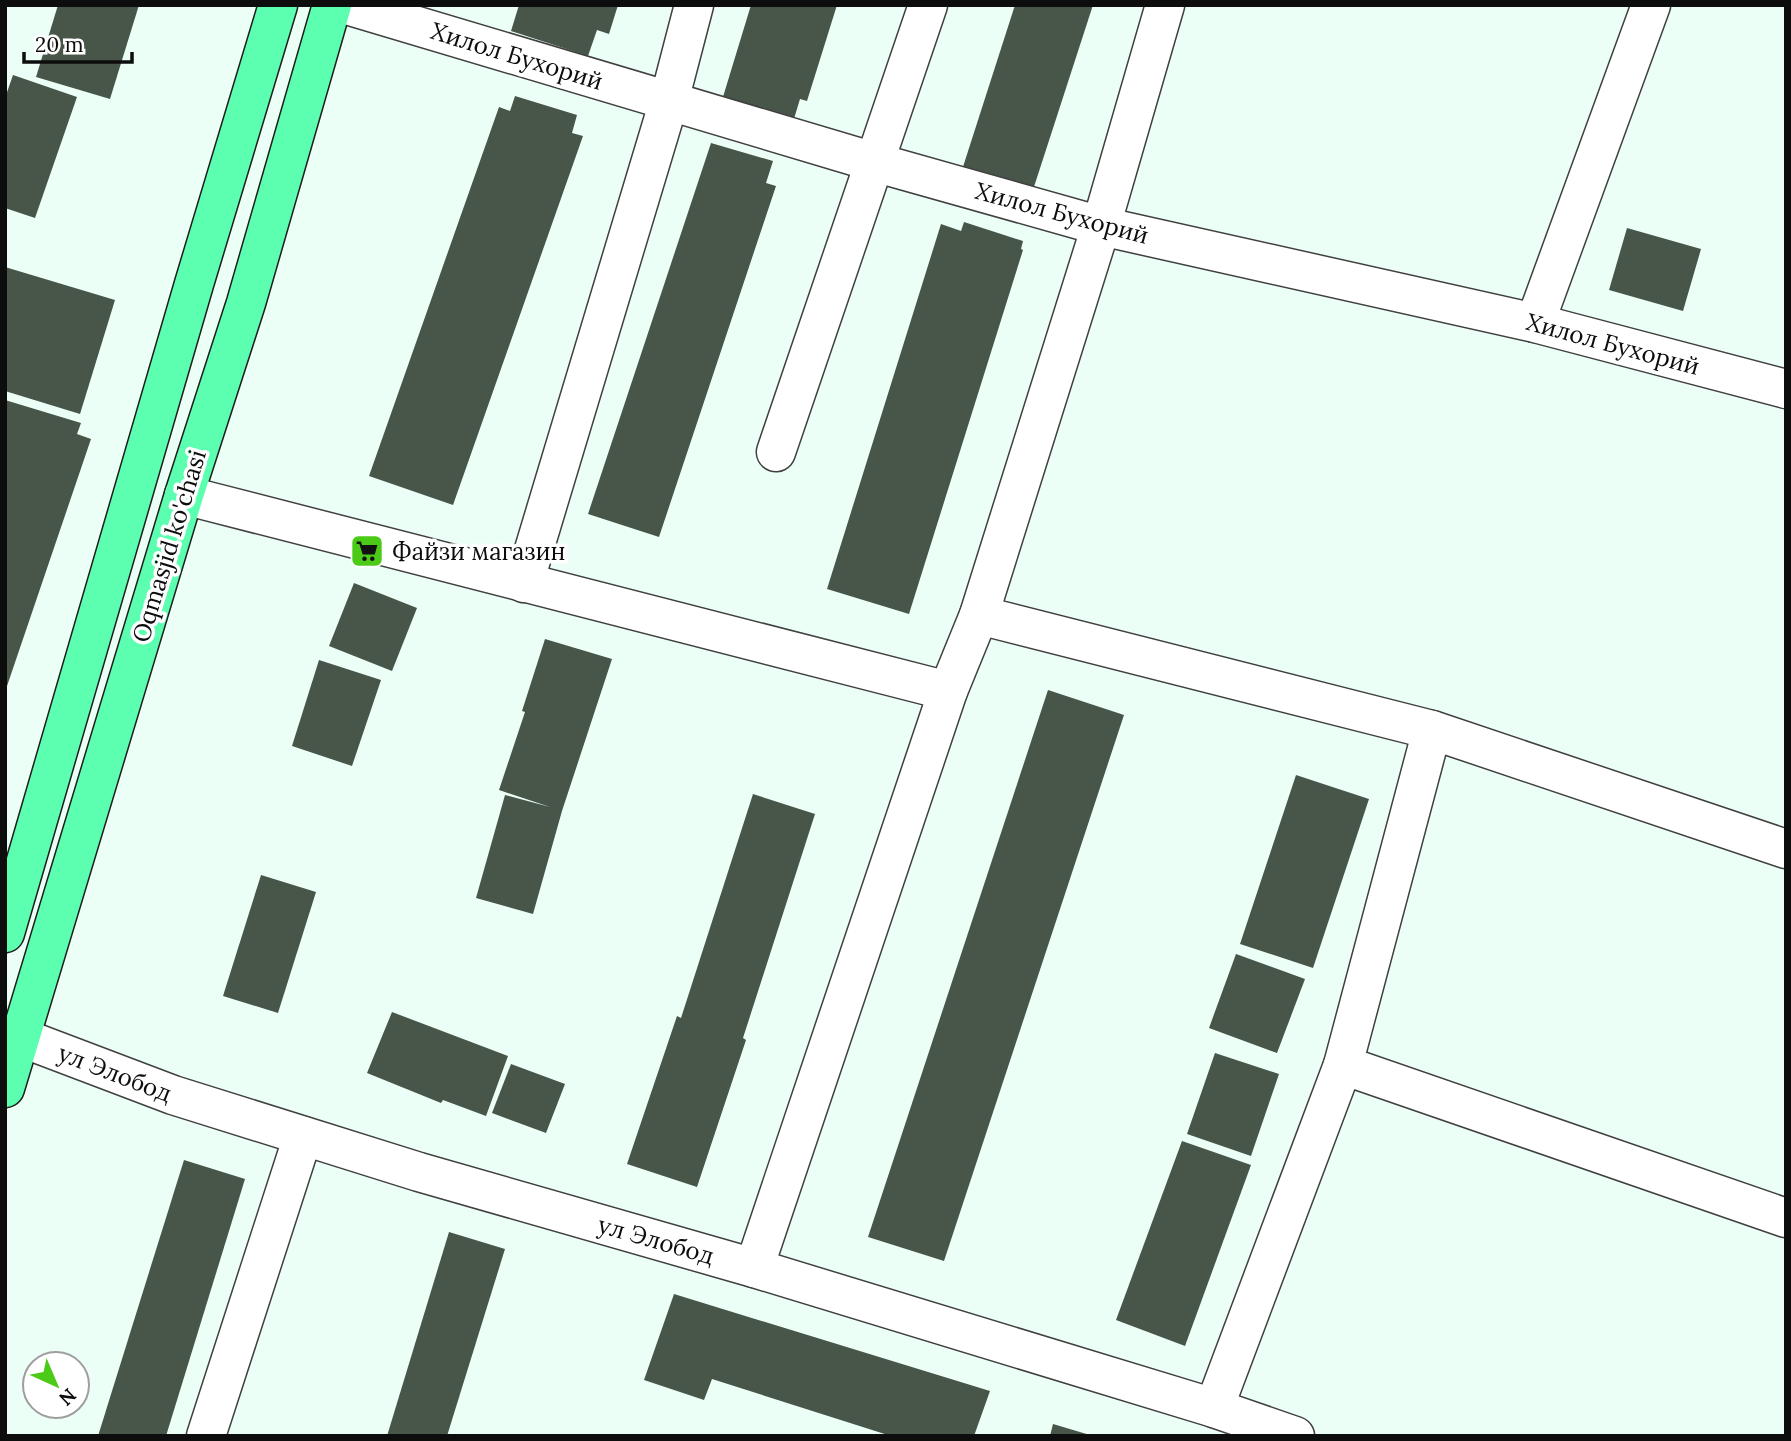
<svg xmlns="http://www.w3.org/2000/svg" width="1791" height="1441" viewBox="0 0 1791 1441" font-family="Lora,serif">
<style>
.building{fill:#48564a}
.lines{fill:none;stroke-linecap:round;stroke-linejoin:round}
.minor-casing{stroke:#404040;stroke-width:41}
.major-casing{stroke:#1e1e1e;stroke-width:41}
.minor{stroke:#fff;stroke-width:38}
.major{stroke:#5cffb0;stroke-width:38}
.labels{text-anchor:middle;dominant-baseline:central;stroke-width:7;stroke-linejoin:round;paint-order:stroke}
.street-label{font-size:24px;fill:#0d0d0d;stroke:#fff}
.poi-label{font-size:24px;fill:#0d0d0d;stroke:#fff;text-anchor:start}
</style>
<rect width="100%" height="100%" fill="#ecfff7"/>
<!-- building -->
<g class="building">
<polygon points="58,5 139,5 110,99 36,77"/>
<polygon points="519,5 618,5 609,34 597,30 588,56 511,31"/>
<polygon points="751,5 837,5 807,101 800,99 790,132 719,110"/>
<polygon points="1015,5 1093,5 1031,196 961,173"/>
<polygon points="13,75 77,97 35,218 5,208 5,98"/>
<polygon points="515,96 577,115 572,133 583,136 453,505 369,476 499,107 510,111"/>
<polygon points="711,143 773,161 766,183 776,186 659,537 588,514"/>
<polygon points="964,222 1023,241 1021,249 1023,250 909,614 827,589 941,224 961,231"/>
<polygon points="1627,228 1701,249 1683,311 1609,290"/>
<polygon points="5,267 115,300 80,414 5,391"/>
<polygon points="5,400 81,423 77,434 91,439 6,689"/>
<polygon points="354,583 417,608 392,671 329,646"/>
<polygon points="545,639 612,659 562,811 533,914 476,898 505,795 550,807 499,790 525,712 522,711"/>
<polygon points="319,660 381,680 352,766 292,746"/>
<polygon points="1048,690 1124,715 944,1261 868,1237"/>
<polygon points="1296,775 1369,799 1313,968 1240,944"/>
<polygon points="753,794 815,814 743,1038 746,1040 697,1187 627,1164 677,1016 681,1018"/>
<polygon points="261,875 316,892 278,1013 223,996"/>
<polygon points="1236,954 1305,979 1277,1053 1209,1028"/>
<polygon points="392,1012 508,1056 486,1116 443,1100 441,1103 367,1073"/>
<polygon points="1215,1053 1279,1074 1251,1156 1187,1134"/>
<polygon points="511,1064 565,1084 546,1133 492,1113"/>
<polygon points="1182,1141 1251,1165 1185,1346 1116,1320"/>
<polygon points="184,1160 245,1179 166,1436 98,1436"/>
<polygon points="449,1232 505,1249 447,1436 387,1436"/>
<polygon points="674,1294 990,1391 974,1436 891,1436 712,1379 704,1400 644,1380"/>
<polygon points="1053,1424 1090,1435 1090,1436 1050,1436"/>
</g>
<g class="lines">
<defs>
<g id="minor">
<polyline points="347,5 874,162 1101,226 1535,323 1786,389"/>
<polyline points="1535,323 1651,5"/>
<polyline points="776,452 928,5"/>
<polyline points="184,495 948,691"/>
<polyline points="524,583 669,101 694,5"/>
<polyline points="979,615 1432,730 1786,849"/>
<polyline points="20,1037 173,1095 419,1172 754,1268 1214,1408 1295,1436"/>
<polyline points="1343,1065 1786,1218"/>
<polyline points="754,1268 948,691 979,615 1101,226 1165,5"/>
<polyline points="1214,1408 1343,1065 1432,730"/>
<polyline points="206,1436 303,1136"/>
</g>
<g id="major">
<polyline points="5,933 194,284 278,5"/>
<polyline points="5,1088 184,495 246,303 332,5"/>
</g>
</defs>
<!-- minor casing -->
<use href="#minor" class="minor-casing"/>
<!-- major casing -->
<use href="#major" class="major-casing"/>
<!-- minor -->
<use href="#minor" class="minor"/>
<!-- major -->
<use href="#major" class="major"/>
</g>
<!-- icons -->
<defs>
<symbol id="supermarket-square" viewBox="-11 -11 22 22"><rect x="-9" y="-9" width="18" height="18" rx="4" fill="#4bca17" stroke="#fff"/><path d="M-6-5.5h2.5l.6 2H6L4.5 2H-2.5L-4.4-4H-6ZM-1.5 3.2a1.3 1.3 0 1 0 .1 0ZM3 3.2a1.3 1.3 0 1 0 .1 0Z" fill="#111"/></symbol>
</defs>
<g fill-rule="evenodd">
<use href="#supermarket-square" x="348" y="532" width="38" height="38"/>
</g>
<g class="labels">
<!-- street labels -->
<g class="street-label">
<text transform="translate(517 56) rotate(17)">Хилол Бухорий</text>
<text transform="translate(1062 213) rotate(15)">Хилол Бухорий</text>
<text transform="translate(1613 344) rotate(15)">Хилол Бухорий</text>
<text transform="translate(169 546) rotate(-73)">Oqmasjid ko'chasi</text>
<text transform="translate(115 1073) rotate(21)">ул Элобод</text>
<text transform="translate(656 1240) rotate(16)">ул Элобод</text>
</g>
<!-- poi labels -->
<g class="poi-label">
<text x="392" y="551">Файзи магазин</text>
</g>
</g>
<!-- border -->
<rect width="1791" height="1441" fill="none" stroke="#0d0d0d" stroke-width="14"/>
<!-- north arrow -->
<g transform="translate(56 1385) rotate(136)"><circle r="33" fill="#ffffff" stroke="#9e9e9e" stroke-width="2"/>
<path d="M0-5L12 26L0 18L-12 26Z" fill="#4bca17"/>
<text y="-10" font-size="19" font-weight="bold" text-anchor="middle" fill="#0d0d0d">N</text>
</g>
<!-- scale -->
<path d="M24 52v10h108v-10" fill="none" stroke="#0d0d0d" stroke-width="3.5"/>
<text x="35" y="52" font-size="21" fill="#0d0d0d" stroke="#ffffff" stroke-width="5" paint-order="stroke">20 m</text>
</svg>
